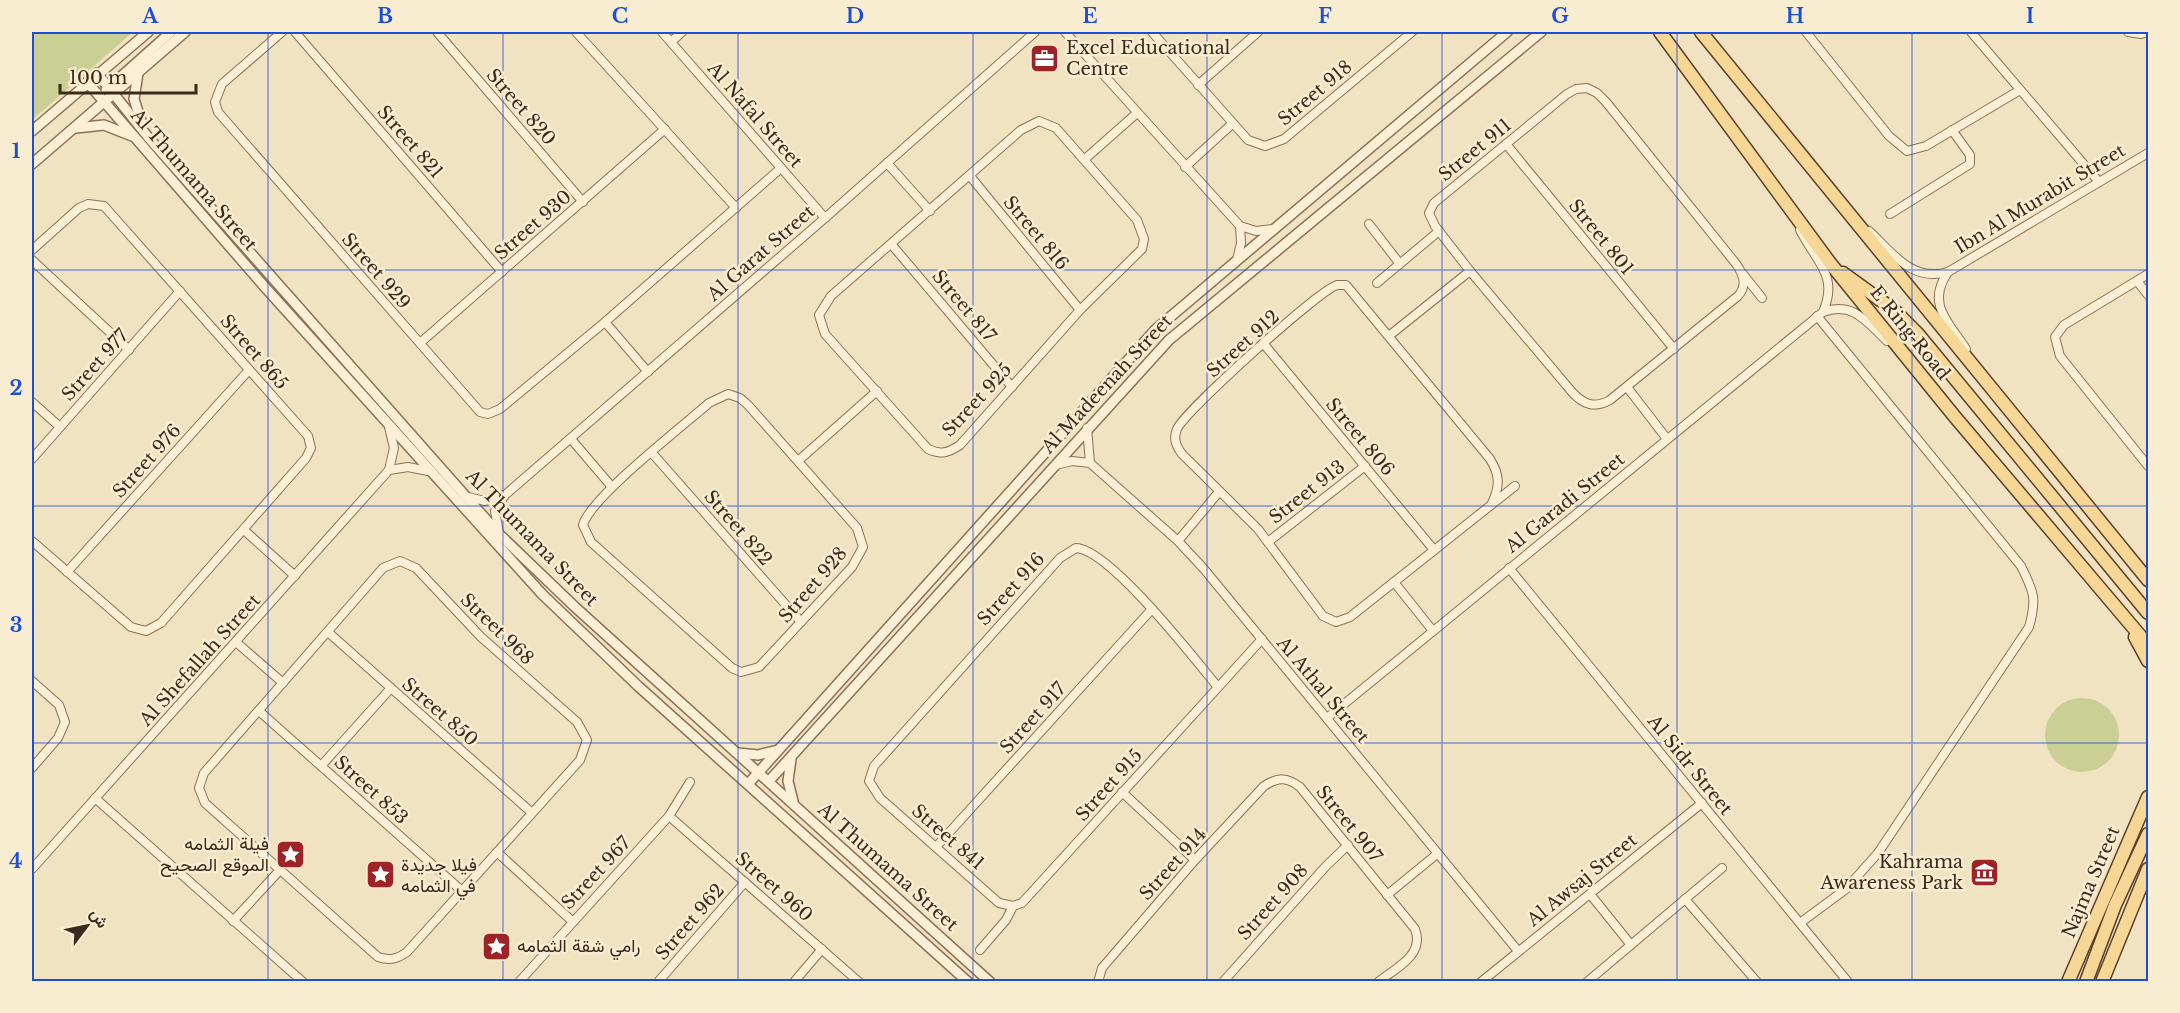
<svg xmlns="http://www.w3.org/2000/svg" width="2180" height="1013" viewBox="0 0 2180 1013" font-family="'Libre Baskerville',Vazirmatn,serif">
<style>
.green{fill:#cad094}
.lines{fill:none;stroke-linecap:round;stroke-linejoin:round}
.minor-casing{stroke:#8b7257;stroke-width:10}
.tertiary-casing{stroke:#8b7257;stroke-width:12}
.primary-casing{stroke:#59402c;stroke-width:15}
.minor{stroke:#fbefd5;stroke-width:8}
.tertiary{stroke:#fbefd5;stroke-width:9}
.primary{stroke:#f7d796;stroke-width:12}
.grid{fill:none;stroke:#1d4ed8;stroke-width:1.5;stroke-opacity:0.55}
.labels{text-anchor:middle;dominant-baseline:central;stroke-width:5;stroke-linejoin:round;paint-order:stroke}
.poi-label{font-size:18px;fill:#3a2a1c;stroke:#f8ecd1;text-anchor:start}
.street-label{font-size:18px;fill:#3a2a1c;stroke:#f8ecd1}
.neatline{fill:none;stroke:#1d4ed8;stroke-width:2}
.grid-label{font-size:20px;text-anchor:middle;font-weight:bold;fill:#1d4ed8}
</style>
<rect width="100%" height="100%" fill="#f1e2c1"/>
<!-- green -->
<g class="green">
<polygon points="32,32 133,32 32,120"/>
<circle cx="2082" cy="735" r="37"/>
</g>
<g class="lines">
<defs>
<g id="minor">
<polyline points="282,32 222,84 215,102 218,112 480,412 488,414 500,409 605,322 781,168"/>
<polyline points="295,32 502,272"/>
<polyline points="437,32 583,202"/>
<polyline points="576,32 736,208"/>
<polyline points="662,32 825,218"/>
<polyline points="1065,32 1240,226 1256,231 1273,229"/>
<polyline points="1152,32 1248,140 1265,146 1284,139 1412,32"/>
<polyline points="1806,32 1889,136 1907,151 1926,146 2020,90"/>
<polyline points="1971,32 2099,182"/>
<polyline points="2128,32 2141,34 2148,32"/>
<polyline points="671,42 682,32"/>
<polyline points="1198,85 1258,32"/>
<path d="M1587 88 1597 93 1606 102 1737 265C1744 276 1747 286 1738 296L1610 400C1594 409 1583 404 1572 392L1470 271 1435 226 1429 213 1434 203 1567 94 1576 89Z"/>
<path d="M1039 121 1056 128 1137 220 1144 239 1142 249 1080 310 960 445C948 453 941 455 928 449L825 334 819 315 831 296 1021 130Z"/>
<polyline points="1506,144 1674,349"/>
<polyline points="1085,159 1137,113"/>
<polyline points="887,163 930,211"/>
<polyline points="1185,167 1232,124"/>
<polyline points="970,176 1080,310"/>
<polyline points="1890,214 1970,164 1970,155 1952,130"/>
<polyline points="1369,224 1400,264"/>
<path d="M1800 230C1816 262 1839 275 1823 312"/>
<path d="M1869 231C1894 254 1911 282 1948 272L2148 153"/>
<polyline points="892,245 1012,387"/>
<polyline points="32,250 79,208 88,204 104,206 308,436 311,448 306,458 161,623 146,631 131,627 32,541"/>
<polyline points="32,260 129,350"/>
<polyline points="1237,260 1241,243 1240,226"/>
<path d="M1948 272C1926 304 1948 321 1966 349"/>
<polyline points="1743,274 1762,298"/>
<polyline points="2148,274 2064,325 2055,337 2060,356 2148,466"/>
<polyline points="2137,281 2148,295"/>
<polyline points="1377,283 1439,231"/>
<polyline points="605,322 648,372"/>
<polyline points="1390,335 1470,271"/>
<polyline points="420,343 665,129"/>
<polyline points="1263,343 1434,550"/>
<polyline points="1627,387 1667,439"/>
<path d="M728 394 740 398 748 405 857 528 863 547 852 567 759 667 741 672 732 668 591 542 583 525C590 498 683 426 709 403Z"/>
<polyline points="32,402 60,427"/>
<polyline points="1087,428 1090,463"/>
<polyline points="571,439 612,487"/>
<polyline points="652,453 801,622"/>
<polyline points="32,459 180,291"/>
<polyline points="798,461 877,391"/>
<polyline points="1056,465 1072,461 1090,463 1178,541 1204,569 1518,951"/>
<polyline points="389,470 408,467 428,471"/>
<polyline points="468,497 485,501 504,495"/>
<path d="M1492 503C1500 486 1500 475 1490 459L1346 285C1345 285 1339 285 1337 285 1318 291 1185 411 1177 429 1173 439 1176 446 1182 454L1258 529 1323 616 1336 622 1350 617 1515 486"/>
<polyline points="244,530 295,576"/>
<polyline points="499,533 495,511 505,495 825,218 1035,32"/>
<polyline points="1178,541 1218,493"/>
<polyline points="1268,542 1365,466"/>
<path d="M400 561 416 568 481 637 577 722 587 740 580 760 407 952C397 959 390 961 378 957L205 803 199 788 204 773 383 568Z"/>
<polyline points="1509,568 1848,982"/>
<polyline points="67,572 249,370"/>
<polyline points="1394,582 1433,631"/>
<polyline points="329,633 531,812"/>
<polyline points="236,642 283,683"/>
<polyline points="32,681 59,705 65,722 58,738 32,768"/>
<path d="M1217 686C1194 658 1109 549 1076 548L1060 558 874 766 869 781 880 798 999 903 1013 906 1022 903 1262 639"/>
<polyline points="259,711 462,891"/>
<path d="M1327 718 1823 312C1853 301 1867 322 1887 341"/>
<polyline points="321,766 391,688"/>
<polyline points="1122,792 1195,860"/>
<polyline points="95,798 303,982"/>
<polyline points="669,816 859,982"/>
<polyline points="936,847 1152,609"/>
<polyline points="497,852 572,921"/>
<polyline points="32,869 389,470 394,448 389,427"/>
<polyline points="1590,894 1631,945"/>
<polyline points="1387,895 1437,854"/>
<polyline points="1685,899 1757,982"/>
<polyline points="233,921 280,870"/>
<path d="M1800 923 1846 889 1878 853 2029 627C2037 599 2034 592 2021 566L1817 316"/>
<polyline points="980,950 1006,920 1013,906"/>
<polyline points="519,982 669,816 690,782"/>
<polyline points="658,982 745,882"/>
<polyline points="794,982 822,949"/>
<path d="M1098 982 1102 968 1195 860 1264 786C1278 777 1287 777 1300 787L1415 929C1425 955 1396 968 1378 982"/>
<polyline points="1223,982 1326,866 1348,845"/>
<polyline points="1481,982 1702,803"/>
<polyline points="1587,982 1722,868"/>
</g>
<g id="tertiary">
<polyline points="97,73 148,137 499,534 575,607 990,982"/>
<polyline points="138,73 134,99 142,124"/>
<polyline points="87,82 263,285 542,594 638,686 968,982"/>
<polyline points="106,90 171,32"/>
<polyline points="76,128 104,125 132,136"/>
<polyline points="32,131 148,32"/>
<polyline points="32,164 185,32"/>
<polyline points="738,753 758,755 778,750"/>
<polyline points="791,759 788,781 793,801"/>
<polyline points="769,781 1169,340 1541,32"/>
<polyline points="748,784 1156,329 1507,32"/>
</g>
<g id="primary">
<polyline points="1660,32 1830,263 1955,417 2148,645"/>
<polyline points="1701,32 2148,580"/>
<polyline points="1843,273 1894,310 1918,334 2148,613"/>
<polyline points="2135,637 2148,661"/>
<polyline points="2068,982 2148,797"/>
<polyline points="2086,982 2115,905 2148,834"/>
<polyline points="2102,982 2148,869"/>
</g>
</defs>
<!-- minor casing -->
<use href="#minor" class="minor-casing"/>
<!-- tertiary casing -->
<use href="#tertiary" class="tertiary-casing"/>
<!-- primary casing -->
<use href="#primary" class="primary-casing"/>
<!-- minor -->
<use href="#minor" class="minor"/>
<!-- tertiary -->
<use href="#tertiary" class="tertiary"/>
<!-- primary -->
<use href="#primary" class="primary"/>
</g>
<!-- grid -->
<path class="grid" d="M268 32V982M503 32V982M738 32V982M973 32V982M1207 32V982M1442 32V982M1677 32V982M1912 32V982M32 270H2148M32 506H2148M32 743H2148"/>
<!-- icons -->
<defs>
<symbol id="office-square" viewBox="-11 -11 22 22"><rect x="-9" y="-9" width="18" height="18" rx="4" fill="#9e2326" stroke="#f8ecd1"/><path d="M-6-3h4V-5.5h4V-3h4V5H-6ZM-1-4.5V-3h2v-1.5ZM-6 0V1H6V0Z" fill="#fff"/></symbol>
<symbol id="sight-square" viewBox="-11 -11 22 22"><rect x="-9" y="-9" width="18" height="18" rx="4" fill="#9e2326" stroke="#f8ecd1"/><path d="M0-6L1.8-2.2L6-1.7L2.9 1.2L3.7 5.4L0 3.3L-3.7 5.4L-2.9 1.2L-6-1.7L-1.8-2.2Z" fill="#fff"/></symbol>
<symbol id="museum-square" viewBox="-11 -11 22 22"><rect x="-9" y="-9" width="18" height="18" rx="4" fill="#9e2326" stroke="#f8ecd1"/><path d="M0-6L6-3V-2H-6V-3ZM-5-1h2V3h-2ZM-1-1h2V3h-2ZM3-1h2V3H3ZM-6 4H6V6H-6Z" fill="#fff"/></symbol>
</defs>
<g fill-rule="evenodd">
<use href="#office-square" x="1028" y="42" width="33" height="33"/>
<use href="#sight-square" x="274" y="838" width="33" height="33"/>
<use href="#museum-square" x="1968" y="856" width="33" height="33"/>
<use href="#sight-square" x="364" y="858" width="33" height="33"/>
<use href="#sight-square" x="480" y="930" width="33" height="33"/>
</g>
<g class="labels">
<!-- poi labels -->
<g class="poi-label">
<text x="1066" y="48">Excel Educational<tspan x="1066" dy="21">Centre</tspan></text>
<text x="269" y="844" text-anchor="end">فيلة الثمامه<tspan x="269" dy="21">الموقع الصحيح</tspan></text>
<text x="1963" y="862" text-anchor="end">Kahrama<tspan x="1963" dy="21">Awareness Park</tspan></text>
<text x="401" y="865">فيلا جديدة<tspan x="401" dy="21">في الثمامه</tspan></text>
<text x="517" y="946">رامي شقة الثمامه</text>
</g>
<!-- street labels -->
<g class="street-label">
<text transform="translate(1315 93) rotate(-40)">Street 918</text>
<text transform="translate(521 107) rotate(49)">Street 820</text>
<text transform="translate(755 115) rotate(49)">Al Nafal Street</text>
<text transform="translate(410 142) rotate(49)">Street 821</text>
<text transform="translate(1475 150) rotate(-39)">Street 911</text>
<text transform="translate(194 180) rotate(49)">Al Thumama Street</text>
<text transform="translate(2040 199) rotate(-31)">Ibn Al Murabit Street</text>
<text transform="translate(533 225) rotate(-41)">Street 930</text>
<text transform="translate(1036 233) rotate(50)">Street 816</text>
<text transform="translate(1601 237) rotate(51)">Street 801</text>
<text transform="translate(761 253) rotate(-41)">Al Garat Street</text>
<text transform="translate(376 271) rotate(49)">Street 929</text>
<text transform="translate(964 306) rotate(50)">Street 817</text>
<text transform="translate(1910 333) rotate(51)">E Ring Road</text>
<text transform="translate(1243 344) rotate(-42)">Street 912</text>
<text transform="translate(254 352) rotate(49)">Street 865</text>
<text transform="translate(95 365) rotate(-48)">Street 977</text>
<text transform="translate(1107 384) rotate(-47)">Al Madeenah Street</text>
<text transform="translate(977 400) rotate(-47)">Street 925</text>
<text transform="translate(1360 437) rotate(50)">Street 806</text>
<text transform="translate(147 461) rotate(-48)">Street 976</text>
<text transform="translate(1307 492) rotate(-38)">Street 913</text>
<text transform="translate(1565 503) rotate(-39)">Al Garadi Street</text>
<text transform="translate(738 528) rotate(49)">Street 822</text>
<text transform="translate(532 538) rotate(46)">Al Thumama Street</text>
<text transform="translate(813 585) rotate(-49)">Street 928</text>
<text transform="translate(1011 589) rotate(-48)">Street 916</text>
<text transform="translate(497 629) rotate(44)">Street 968</text>
<text transform="translate(200 660) rotate(-48)">Al Shefallah Street</text>
<text transform="translate(1323 690) rotate(50)">Al Athal Street</text>
<text transform="translate(440 712) rotate(41)">Street 850</text>
<text transform="translate(1033 718) rotate(-48)">Street 917</text>
<text transform="translate(1690 765) rotate(51)">Al Sidr Street</text>
<text transform="translate(1109 785) rotate(-48)">Street 915</text>
<text transform="translate(371 790) rotate(42)">Street 853</text>
<text transform="translate(1349 824) rotate(51)">Street 907</text>
<text transform="translate(948 837) rotate(41)">Street 841</text>
<text transform="translate(1173 864) rotate(-48)">Street 914</text>
<text transform="translate(888 867) rotate(42)">Al Thumama Street</text>
<text transform="translate(596 873) rotate(-47)">Street 967</text>
<text transform="translate(1582 880) rotate(-39)">Al Awsaj Street</text>
<text transform="translate(2091 882) rotate(-67)">Najma Street</text>
<text transform="translate(774 887) rotate(41)">Street 960</text>
<text transform="translate(1273 902) rotate(-48)">Street 908</text>
<text transform="translate(690 922) rotate(-49)">Street 962</text>
</g>
</g>
<!-- border -->
<rect width="2180" height="1013" fill="none" stroke="#f8ecd1" stroke-width="66"/>
<!-- north arrow -->
<g transform="translate(87 926) rotate(58)" stroke="#f8ecd1" stroke-width="4.5" paint-order="stroke">
<path d="M0-4.5L10 22L0 15L-10 22Z" fill="#3a2a1c"/>
<text y="-9" font-size="16" font-weight="bold" text-anchor="middle" fill="#3a2a1c">ش</text>
</g>
<!-- scale -->
<path d="M60 84v9h136v-9" fill="none" stroke="#3a2a1c" stroke-width="3"/>
<text x="69" y="84" font-size="18" fill="#3a2a1c" stroke="#f8ecd1" stroke-width="4.5" paint-order="stroke">100 m</text>
<rect x="33" y="33" width="2114" height="947" class="neatline"/>
<g class="grid-label">
<text x="150" y="23">A</text>
<text x="385" y="23">B</text>
<text x="620" y="23">C</text>
<text x="855" y="23">D</text>
<text x="1090" y="23">E</text>
<text x="1325" y="23">F</text>
<text x="1560" y="23">G</text>
<text x="1795" y="23">H</text>
<text x="2030" y="23">I</text>
<text x="16" y="158">1</text>
<text x="16" y="395">2</text>
<text x="16" y="632">3</text>
<text x="16" y="868">4</text>
</g>
</svg>
